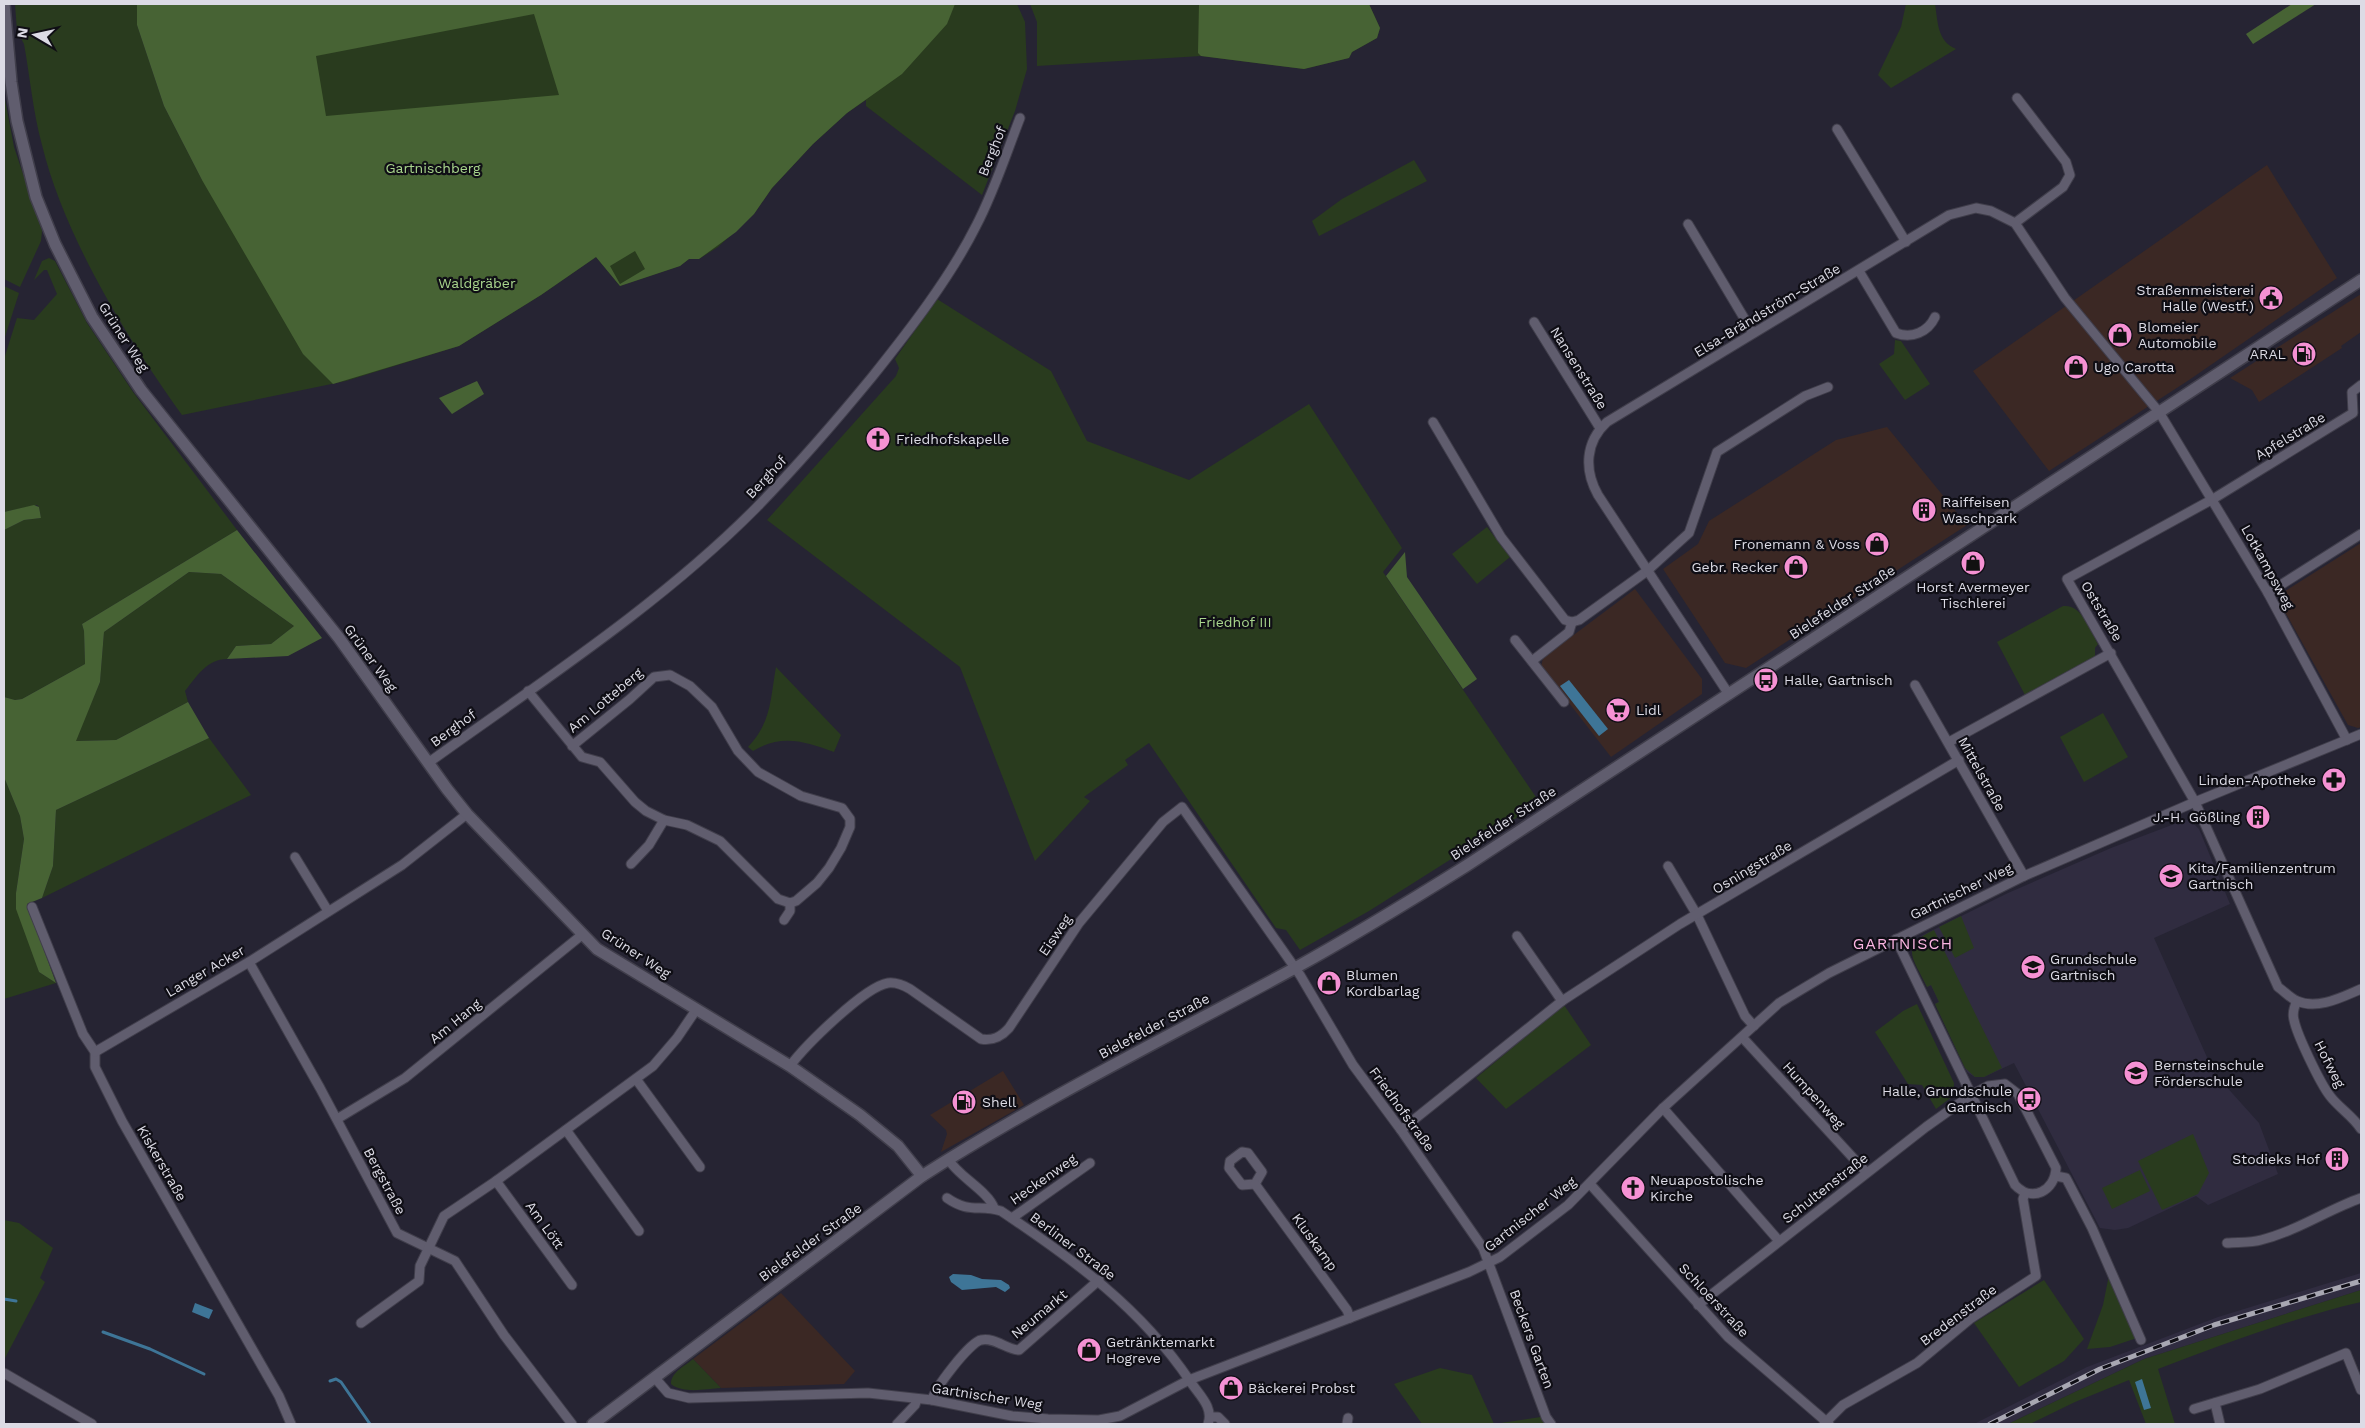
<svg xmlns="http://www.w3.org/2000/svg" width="2365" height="1428" viewBox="0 0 2365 1428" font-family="'Work Sans',sans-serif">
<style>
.commercial{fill:#3b2824}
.built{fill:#302c40}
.green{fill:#293b1e}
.forest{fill:#476334;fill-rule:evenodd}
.water{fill:#3e7597}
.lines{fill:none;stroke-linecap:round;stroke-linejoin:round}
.stream{stroke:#3e7597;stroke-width:3}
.minor-casing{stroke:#403e4b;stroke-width:11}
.tertiary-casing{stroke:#403e4b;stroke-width:14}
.minor{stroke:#605d6e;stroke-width:9}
.tertiary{stroke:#605d6e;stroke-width:11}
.rail-casing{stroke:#a8a7b2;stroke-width:5}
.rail{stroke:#0f0e15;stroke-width:3;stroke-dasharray:9;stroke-linecap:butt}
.labels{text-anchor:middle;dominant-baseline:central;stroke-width:4.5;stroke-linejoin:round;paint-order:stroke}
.street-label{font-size:14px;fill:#dcdbe5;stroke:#0f0e15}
.park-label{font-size:14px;fill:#a9d68d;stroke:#0f0e15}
.poi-label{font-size:14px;fill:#dcdbe5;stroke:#0f0e15;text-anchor:start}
.quarter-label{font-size:16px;letter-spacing:1px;fill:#fcb5e2;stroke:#0f0e15}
</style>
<rect width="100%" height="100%" fill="#262433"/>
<!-- commercial -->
<g class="commercial">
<polygon points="2267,165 2337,278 2189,380 2049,471 1973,371"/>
<polygon points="2361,294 2361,332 2341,346 2342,348 2259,402 2252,390 2230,378"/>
<polygon points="1887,427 1967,525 1746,668 1725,663 1663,569 1698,544 1709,521 1836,440"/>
<polygon points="2361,543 2361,727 2358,728 2348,725 2279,601 2282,593"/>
<polygon points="1635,589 1702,679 1702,694 1611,757 1541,667 1543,658"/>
<polygon points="1003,1071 1024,1105 941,1152 947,1134 946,1130 930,1115"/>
<polygon points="781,1293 855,1371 844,1384 721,1388 693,1359"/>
</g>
<!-- built -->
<g class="built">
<polygon points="2185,820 2190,820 2199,829 2230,904 2154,938 2214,1073 2259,1123 2278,1174 2208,1205 2196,1196 2128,1228 2115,1230 2100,1228 2014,1063 1984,1077 1975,1077 1967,1072 1935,1004 1939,1002 1931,985 1927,987 1913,958 1912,946 1921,936 2008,893 2111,848"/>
<polygon points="2361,1273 2361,1290 2144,1359 2008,1424 1974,1424 2087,1367 2218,1317"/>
</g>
<!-- green -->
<g class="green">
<path d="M15 4H137V25L164 106 202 180 256 4H1017L1025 22 1027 69 1015 111 982 195 866 106V100L847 113 813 144 772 188 754 214 718 247 699 259H689L680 266 620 286 596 257 541 295 459 346 346 381 182 415C128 340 64 236 42 145 33 112 30 77 24 44L17 31Z"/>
<polygon points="1030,4 1369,4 1380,28 1377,38 1352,52 1349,58 1304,69 1201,56 1037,66 1037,22"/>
<path d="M1906 4H1935C1938 22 1937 41 1956 49L1891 88 1878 75 1901 27Z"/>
<polygon points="4,94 14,147 42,231 41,241 20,287 4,279"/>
<polygon points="1414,160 1427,181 1319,236 1312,221 1342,199"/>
<polygon points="49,258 55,261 87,323 133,392 237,530 82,624 84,631 85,664 22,699 15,700 4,697 4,530 24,520 41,518 39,507 37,505 4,512 4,359 17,318 34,320 57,294 47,270 44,270 34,280 42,261"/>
<polygon points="4,286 19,293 4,340"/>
<polygon points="937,299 1051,371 1087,441 1189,480 1309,404 1402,548 1383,572 1540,803 1369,911 1300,950 1286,930 1276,928 1149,743 1125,760 1128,765 1084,797 1090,801 1035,861 960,667 767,520 896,376 899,368 895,359"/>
<polygon points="1895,340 1901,341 1930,384 1905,400 1879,364 1894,354"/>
<polygon points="1487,527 1510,557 1477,584 1452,554"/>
<path d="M189 572 221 574 294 626 271 644 236 646 227 659C207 659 197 676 185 691L188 702 116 740 75 741 100 682 104 632Z"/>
<path d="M2063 606C2082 604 2090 630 2098 644L2095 648V657L2025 695 1997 642Z"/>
<path d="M776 667 841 735 834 752C804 741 781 734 753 751L748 747C772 721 770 700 776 667Z"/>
<polygon points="2103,713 2128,757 2084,782 2060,737"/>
<polygon points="209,738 251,795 42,898 53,866 56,810"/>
<polygon points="4,777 20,816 24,839 16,893 39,972 56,983 4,999"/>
<polygon points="1961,916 1974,948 1955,958 1939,927"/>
<path d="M1934 930 2002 1068 1984 1077H1975L1965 1068 1935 1004 1939 1002 1931 985 1927 987C1914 959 1898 946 1934 930Z"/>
<polygon points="1917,1004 1954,1083 1953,1096 1936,1109 1922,1085 1908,1084 1875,1032 1903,1011"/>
<polygon points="1564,1005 1591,1045 1506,1109 1476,1078"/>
<polygon points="2193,1134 2209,1173 2198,1194 2162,1210 2138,1161"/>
<polygon points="2140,1170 2150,1191 2112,1209 2102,1188"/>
<polygon points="4,1220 19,1223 53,1248 40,1278 45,1282 4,1360"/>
<polygon points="2109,1275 2137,1338 2110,1347 2087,1349 2103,1305"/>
<polygon points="2044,1280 2084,1339 2064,1361 2019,1387 1974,1323"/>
<path d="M2361 1290V1302C2292 1318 2224 1344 2158 1369L2175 1424H2146L2129 1380 2075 1402 2030 1424H2008L2144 1359Z"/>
<path d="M693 1359 721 1388C706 1389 683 1394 671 1384 671 1372 685 1366 693 1359Z"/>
<polygon points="1440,1368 1472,1375 1494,1424 1541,1417 1546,1424 1422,1424 1394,1384"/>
</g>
<!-- forest -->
<g class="forest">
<path d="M137 4H955L947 24 902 74 847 113 813 144 772 188 754 214 736 232 699 259H689L680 266 620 286 596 257 541 295 459 346 333 384 303 354 202 180 164 106 137 25ZM534 14 559 95 326 116 316 56ZM635 251 645 269 620 284 610 266Z"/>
<polygon points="1199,4 1369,4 1380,28 1377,38 1352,52 1349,58 1304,69 1201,56 1198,53"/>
<polygon points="2292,4 2316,4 2253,44 2246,34"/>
<polygon points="477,381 484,394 452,414 439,398"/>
<polygon points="34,505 39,507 41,518 24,520 4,530 4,512"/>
<polygon points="237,530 322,638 288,656 227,659 236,646 271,644 294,626 221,574 189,572 104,632 100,682 76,741 116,740 188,702 209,738 56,810 53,866 42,898 27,904 56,983 39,972 16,909 16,893 24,839 20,816 4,777 4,697 15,700 22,699 85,664 84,631 82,624"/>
<polygon points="1405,552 1407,577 1477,679 1463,689 1386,576"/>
</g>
<!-- water -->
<g class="water">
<polygon points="1569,680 1608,729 1599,736 1560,686"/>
<polygon points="953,1274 971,1275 982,1279 1001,1280 1009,1285 1010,1288 1005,1292 996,1287 962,1290 951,1282 949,1277"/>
<polygon points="195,1303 213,1310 209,1319 192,1312"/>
<polygon points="2142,1379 2151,1408 2144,1410 2135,1382"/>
</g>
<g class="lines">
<!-- stream -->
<g class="stream">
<polyline points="4,1299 16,1301"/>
<polyline points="103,1332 150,1349 204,1374"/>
<polyline points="330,1381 336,1379 341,1382 370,1424"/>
</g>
<defs>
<g id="minor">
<polyline points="1837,129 1906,242"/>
<polyline points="2015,223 2063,187 2070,175 2066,162 2017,98"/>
<polyline points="1688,224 1753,333"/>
<path d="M1859 271 1896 333C1912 339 1928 332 1935 317"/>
<polyline points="1534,322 1600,428"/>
<path d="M2361 385 2352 392 2353 413 2213 499 2067 579 2195 802 2278 987C2284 991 2290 998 2297 1001 2318 1010 2342 997 2361 989"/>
<polyline points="1433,422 1501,537 1565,620 1572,622 1579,620 1647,571 1689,533 1717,452 1805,396 1828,387"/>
<polyline points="2268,593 2361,534"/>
<polyline points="1515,640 1564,702"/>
<polyline points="1532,661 1569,632 1572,622"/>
<polyline points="1915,685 2024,876"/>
<polyline points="528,691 582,757 600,762 635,802 646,811 664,820 687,825 720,841 778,899 790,903 796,901 817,883 829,868 841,848 850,827 850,819 842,808 801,796 758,772 738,751 712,707 690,686 670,675 654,677 630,699 572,746"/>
<path d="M1728 693 1598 495C1584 470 1585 442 1607 422L1949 215 1976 208 1991 211 2015 223 2065 298 2159 412 2268 593 2347 740"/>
<polyline points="1949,742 2111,653"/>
<path d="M428 763C538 684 661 604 756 508 797 466 835 422 872 377 908 332 950 278 976 226 994 192 1006 154 1020 118"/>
<polyline points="295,857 328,911"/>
<polyline points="631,864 649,845 664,820"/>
<polyline points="1668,866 1697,915 1745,1016 1754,1026"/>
<polyline points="32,907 83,1034 95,1052 95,1067 122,1121 279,1396 291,1424"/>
<polyline points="784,920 790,911 790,903"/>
<polyline points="1517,936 1562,1001"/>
<polyline points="249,962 320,1088 397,1233 455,1261 504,1335 572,1424"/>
<path d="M2297 1001C2294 1007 2292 1013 2294 1020 2297 1035 2320 1083 2330 1096 2339 1108 2353 1116 2361 1129"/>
<polyline points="1742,1037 1866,1172"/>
<polyline points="95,1052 249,962 402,865 467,814"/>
<path d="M790 1066C805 1046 864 987 888 983 896 982 903 985 910 989L981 1039C993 1041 1001 1037 1009 1028L1079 923 1163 822 1182 807 1300 975 1353 1065 1401 1130 1483 1248 1546 1417 1551 1424"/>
<polyline points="636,1079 700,1167"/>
<polyline points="1663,1108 1779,1241"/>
<polyline points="337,1119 405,1078 583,934"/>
<polyline points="566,1130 639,1231"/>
<polyline points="1401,1130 1562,1001 1680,924 1959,760"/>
<polygon points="1242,1152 1248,1153 1262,1172 1255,1184 1242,1185 1229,1168 1230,1161"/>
<path d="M948 1159C959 1177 988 1191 994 1208"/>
<polyline points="2056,1176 2066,1178 2092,1228 2141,1340"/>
<polyline points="496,1181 572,1285"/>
<polyline points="1255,1184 1347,1310 1350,1318"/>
<polyline points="1590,1184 1728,1337 1829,1424"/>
<path d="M947 1198C970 1214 979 1204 1001 1211 1074 1260 1140 1307 1190 1381 1199 1395 1214 1407 1208 1424"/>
<polyline points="1012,1218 1090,1163"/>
<path d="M2227 1243C2238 1242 2251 1243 2261 1240 2297 1231 2327 1210 2361 1198"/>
<path d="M1698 1305 1926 1127 1971 1095 1988 1086 2005 1084 2018 1094 2056 1168C2055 1191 2032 1203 2015 1185L1896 939"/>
<polyline points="361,1323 419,1281 420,1266 444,1216 496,1181 653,1066 677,1038 696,1010"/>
<polyline points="4,1373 92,1424"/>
<polyline points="655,1378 668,1393 689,1398 868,1393 932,1400 1012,1416 1048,1419 1099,1420 1120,1416 1189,1380 1469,1272 1500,1257 1568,1205 1663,1108 1779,1003 1829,973 2024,876 2195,802 2361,734"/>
<path d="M932 1400C934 1389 970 1342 981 1340 995 1337 1007 1350 1019 1350L1099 1280"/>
<polyline points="2215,1403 2220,1424"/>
<polyline points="2194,1409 2260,1389 2346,1353 2361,1390"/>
<polyline points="1210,1417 1218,1417 1225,1424"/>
<polyline points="897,1424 915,1405 917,1399"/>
<polyline points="1347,1424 1348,1418"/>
<polyline points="1824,1424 1843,1405 1917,1363 1970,1319 2036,1276 2023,1199 2025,1193"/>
</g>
<g id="tertiary">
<polyline points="4,4 11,82 17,121 36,197 55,244 92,317 141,390 339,638 447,789 467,814 597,949 790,1066 860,1115 898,1146 922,1176"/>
<path d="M593 1424 922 1176C1042 1099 1170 1036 1295 968 1353 936 1410 901 1466 866L2361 280"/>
</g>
</defs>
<!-- minor casing -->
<use href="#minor" class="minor-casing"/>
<!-- tertiary casing -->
<use href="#tertiary" class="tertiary-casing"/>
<!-- minor -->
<use href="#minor" class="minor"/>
<!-- tertiary -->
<use href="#tertiary" class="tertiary"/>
<defs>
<polyline id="rail" points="1990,1424 2100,1369 2214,1325 2361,1281"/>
</defs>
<!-- rail casing -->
<use href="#rail" class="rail-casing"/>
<!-- rail -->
<use href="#rail" class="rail"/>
</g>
<!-- icons -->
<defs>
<symbol id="civic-disc" viewBox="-11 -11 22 22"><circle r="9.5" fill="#f591d3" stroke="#0f0e15"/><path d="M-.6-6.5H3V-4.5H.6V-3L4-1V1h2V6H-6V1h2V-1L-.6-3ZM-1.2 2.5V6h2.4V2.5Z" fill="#111"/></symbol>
<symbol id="shop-disc" viewBox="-11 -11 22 22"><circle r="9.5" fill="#f591d3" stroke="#0f0e15"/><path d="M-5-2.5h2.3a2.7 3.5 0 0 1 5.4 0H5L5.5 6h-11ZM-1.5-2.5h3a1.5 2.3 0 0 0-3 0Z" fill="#111"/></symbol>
<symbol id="fuel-disc" viewBox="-11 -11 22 22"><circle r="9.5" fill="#f591d3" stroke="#0f0e15"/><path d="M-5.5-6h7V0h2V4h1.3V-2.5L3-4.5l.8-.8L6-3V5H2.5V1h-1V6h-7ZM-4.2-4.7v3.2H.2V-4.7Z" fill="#111"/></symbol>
<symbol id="church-disc" viewBox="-11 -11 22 22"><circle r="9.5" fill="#f591d3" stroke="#0f0e15"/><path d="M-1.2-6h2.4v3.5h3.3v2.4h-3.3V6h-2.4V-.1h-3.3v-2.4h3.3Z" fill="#111"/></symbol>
<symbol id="building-disc" viewBox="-11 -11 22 22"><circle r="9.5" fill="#f591d3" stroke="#0f0e15"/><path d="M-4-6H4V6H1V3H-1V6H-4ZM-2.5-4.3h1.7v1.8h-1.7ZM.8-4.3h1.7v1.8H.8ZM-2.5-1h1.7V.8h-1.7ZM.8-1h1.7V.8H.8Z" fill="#111"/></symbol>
<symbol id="bus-disc" viewBox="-11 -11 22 22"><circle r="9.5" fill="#f591d3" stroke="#0f0e15"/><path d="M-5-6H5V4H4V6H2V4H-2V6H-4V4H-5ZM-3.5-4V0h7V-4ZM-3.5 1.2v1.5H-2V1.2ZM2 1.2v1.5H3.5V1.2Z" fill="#111"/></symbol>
<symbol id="supermarket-disc" viewBox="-11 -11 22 22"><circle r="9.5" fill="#f591d3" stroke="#0f0e15"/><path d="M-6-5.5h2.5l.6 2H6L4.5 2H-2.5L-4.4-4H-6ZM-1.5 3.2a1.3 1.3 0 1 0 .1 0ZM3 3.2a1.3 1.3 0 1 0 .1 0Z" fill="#111"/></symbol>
<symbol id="pharmacy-disc" viewBox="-11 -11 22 22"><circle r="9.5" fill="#f591d3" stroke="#0f0e15"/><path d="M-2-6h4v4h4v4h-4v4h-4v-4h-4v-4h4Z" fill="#111"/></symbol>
<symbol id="school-disc" viewBox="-11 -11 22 22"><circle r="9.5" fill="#f591d3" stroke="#0f0e15"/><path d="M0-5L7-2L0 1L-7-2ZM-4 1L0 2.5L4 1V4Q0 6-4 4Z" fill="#111"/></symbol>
</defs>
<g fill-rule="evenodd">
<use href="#civic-disc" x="2257" y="284" width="28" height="28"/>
<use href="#shop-disc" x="2106" y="321" width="28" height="28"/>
<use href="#fuel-disc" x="2290" y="340" width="28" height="28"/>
<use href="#shop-disc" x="2062" y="353" width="28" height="28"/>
<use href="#church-disc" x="864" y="425" width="28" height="28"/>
<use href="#building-disc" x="1910" y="496" width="28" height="28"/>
<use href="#shop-disc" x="1863" y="530" width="28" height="28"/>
<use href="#shop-disc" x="1959" y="549" width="28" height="28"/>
<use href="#shop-disc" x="1782" y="553" width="28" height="28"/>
<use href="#bus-disc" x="1752" y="666" width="28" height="28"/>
<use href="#supermarket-disc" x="1604" y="696" width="28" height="28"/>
<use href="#pharmacy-disc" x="2320" y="766" width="28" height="28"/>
<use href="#building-disc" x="2244" y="803" width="28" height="28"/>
<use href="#school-disc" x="2157" y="862" width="28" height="28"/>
<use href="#school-disc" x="2019" y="953" width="28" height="28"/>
<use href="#shop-disc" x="1315" y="969" width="28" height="28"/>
<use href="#school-disc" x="2122" y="1059" width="28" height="28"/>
<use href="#bus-disc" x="2015" y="1085" width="28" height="28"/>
<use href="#fuel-disc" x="950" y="1088" width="28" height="28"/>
<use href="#building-disc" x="2323" y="1145" width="28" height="28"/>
<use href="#church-disc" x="1619" y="1174" width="28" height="28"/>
<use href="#shop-disc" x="1075" y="1336" width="28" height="28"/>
<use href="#shop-disc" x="1217" y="1374" width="28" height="28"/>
</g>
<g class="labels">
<!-- street labels -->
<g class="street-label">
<text transform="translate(992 151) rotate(-68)">Berghof</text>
<text transform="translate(1767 310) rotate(-31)">Elsa-Brändström-Straße</text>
<text transform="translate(124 337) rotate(57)">Grüner Weg</text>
<text transform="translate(1579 368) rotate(58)">Nansenstraße</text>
<text transform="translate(2290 436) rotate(-31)">Apfelstraße</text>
<text transform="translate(766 477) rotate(-47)">Berghof</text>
<text transform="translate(2268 567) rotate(61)">Lotkampsweg</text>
<text transform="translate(1842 602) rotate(-33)">Bielefelder Straße</text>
<text transform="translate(2102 611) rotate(59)">Oststraße</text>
<text transform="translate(371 658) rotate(54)">Grüner Weg</text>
<text transform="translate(605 700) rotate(-40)">Am Lotteberg</text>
<text transform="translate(453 728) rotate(-36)">Berghof</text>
<text transform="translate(1982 774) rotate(61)">Mittelstraße</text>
<text transform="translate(1503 823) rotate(-33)">Bielefelder Straße</text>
<text transform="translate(1752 867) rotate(-31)">Osningstraße</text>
<text transform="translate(1961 891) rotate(-26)">Gartnischer Weg</text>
<text transform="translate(1055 935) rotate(-56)">Eisweg</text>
<text transform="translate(636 953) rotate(33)">Grüner Weg</text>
<text transform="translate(205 971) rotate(-30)">Langer Acker</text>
<text transform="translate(455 1021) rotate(-39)">Am Hang</text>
<text transform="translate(1154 1026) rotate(-28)">Bielefelder Straße</text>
<text transform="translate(2330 1064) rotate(63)">Hofweg</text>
<text transform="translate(1814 1095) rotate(48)">Humpenweg</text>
<text transform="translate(1402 1109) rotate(54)">Friedhofstraße</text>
<text transform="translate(162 1163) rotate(60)">Kiskerstraße</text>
<text transform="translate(1043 1179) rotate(-35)">Heckenweg</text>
<text transform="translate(385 1181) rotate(62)">Bergstraße</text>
<text transform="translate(1825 1188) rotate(-38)">Schultenstraße</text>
<text transform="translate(1530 1214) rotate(-38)">Gartnischer Weg</text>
<text transform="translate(545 1225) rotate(54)">Am Lött</text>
<text transform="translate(810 1242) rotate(-36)">Bielefelder Straße</text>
<text transform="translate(1315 1242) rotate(54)">Kluskamp</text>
<text transform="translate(1073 1246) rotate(37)">Berliner Straße</text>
<text transform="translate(1714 1300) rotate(47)">Schloerstraße</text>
<text transform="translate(1039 1314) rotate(-40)">Neumarkt</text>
<text transform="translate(1958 1315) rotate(-37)">Bredenstraße</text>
<text transform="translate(1532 1339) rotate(70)">Beckers Garten</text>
<text transform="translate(987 1396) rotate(9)">Gartnischer Weg</text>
</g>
<!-- park labels -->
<g class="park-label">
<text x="433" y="168">Gartnischberg</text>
<text x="477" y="283">Waldgräber</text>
<text x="1235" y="622">Friedhof III</text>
</g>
<!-- poi labels -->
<g class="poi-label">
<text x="2254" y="290" text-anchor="end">Straßenmeisterei<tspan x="2254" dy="16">Halle (Westf.)</tspan></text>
<text x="2138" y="327">Blomeier<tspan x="2138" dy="16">Automobile</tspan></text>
<text x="2286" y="354" text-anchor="end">ARAL</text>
<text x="2094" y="367">Ugo Carotta</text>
<text x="896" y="439">Friedhofskapelle</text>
<text x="1942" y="502">Raiffeisen<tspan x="1942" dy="16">Waschpark</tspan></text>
<text x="1860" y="544" text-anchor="end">Fronemann &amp; Voss</text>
<text x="1778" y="567" text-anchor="end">Gebr. Recker</text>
<text x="1973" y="587" text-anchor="middle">Horst Avermeyer<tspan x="1973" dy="16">Tischlerei</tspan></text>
<text x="1784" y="680">Halle, Gartnisch</text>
<text x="1636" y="710">Lidl</text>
<text x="2316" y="780" text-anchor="end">Linden-Apotheke</text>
<text x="2240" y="817" text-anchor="end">J.-H. Gößling</text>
<text x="2188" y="868">Kita/Familienzentrum<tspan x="2188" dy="16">Gartnisch</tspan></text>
<text x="2050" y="959">Grundschule<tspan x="2050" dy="16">Gartnisch</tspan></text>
<text x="1346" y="975">Blumen<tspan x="1346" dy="16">Kordbarlag</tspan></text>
<text x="2154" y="1065">Bernsteinschule<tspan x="2154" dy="16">Förderschule</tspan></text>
<text x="2012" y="1091" text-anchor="end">Halle, Grundschule<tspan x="2012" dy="16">Gartnisch</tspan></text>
<text x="982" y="1102">Shell</text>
<text x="2320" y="1159" text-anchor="end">Stodieks Hof</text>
<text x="1650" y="1180">Neuapostolische<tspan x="1650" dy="16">Kirche</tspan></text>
<text x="1106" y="1342">Getränktemarkt<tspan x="1106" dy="16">Hogreve</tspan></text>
<text x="1248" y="1388">Bäckerei Probst</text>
</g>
<!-- quarter labels -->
<g class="quarter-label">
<text x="1903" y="943">GARTNISCH</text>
</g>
</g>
<!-- border -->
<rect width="2365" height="1428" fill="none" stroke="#dcdbe5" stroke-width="10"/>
<!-- north arrow -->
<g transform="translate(35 35) rotate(279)" stroke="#0f0e15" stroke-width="4" paint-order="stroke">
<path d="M0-4L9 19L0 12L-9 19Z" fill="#dcdbe5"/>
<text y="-8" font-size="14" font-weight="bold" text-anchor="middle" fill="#dcdbe5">N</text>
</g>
</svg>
